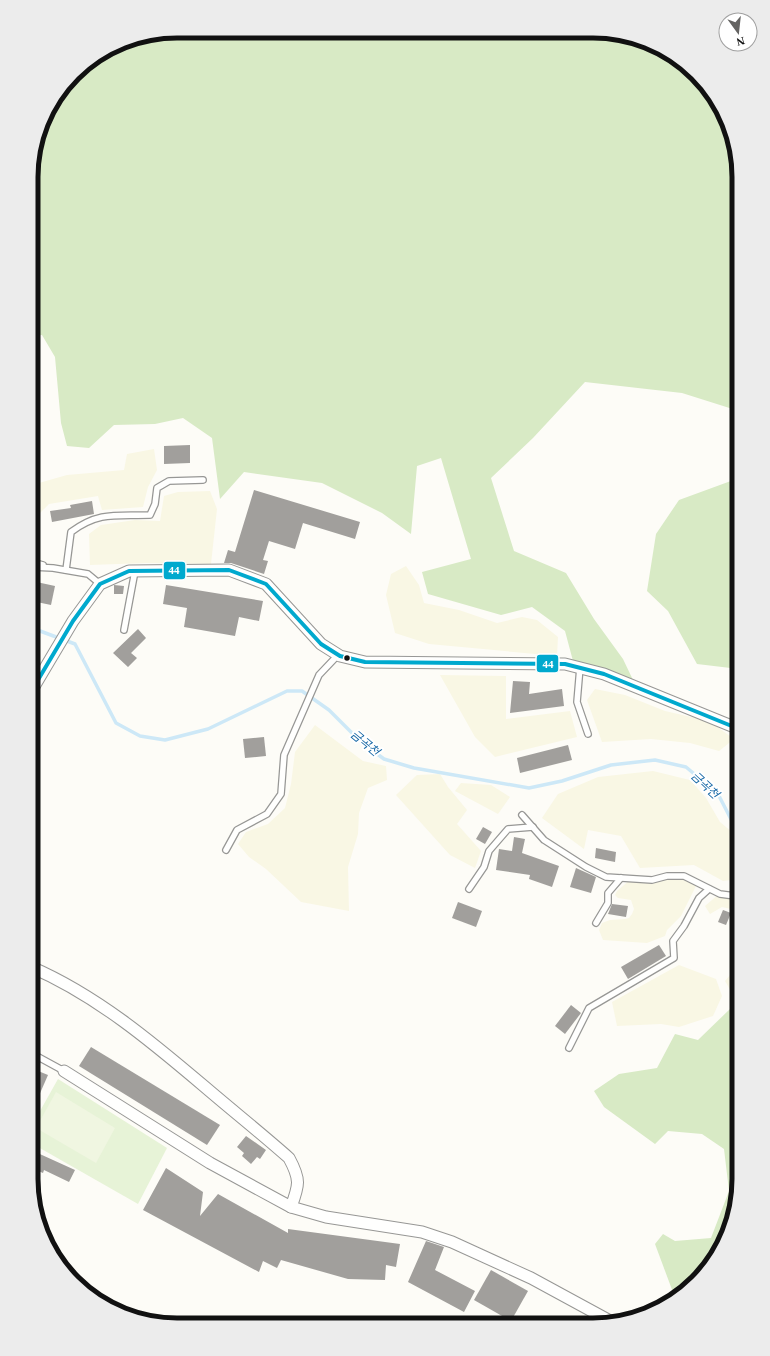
<svg xmlns="http://www.w3.org/2000/svg" width="770" height="1356" viewBox="0 0 770 1356" font-family="'Times New Roman','Noto Sans KR',serif">
<style>
.farmland{fill:#f9f7e4}
.green{fill:#e7f3d7}
.forest{fill:#d8eac5}
.pitch{fill:#f0f6e1}
.lines{fill:none;stroke-linecap:round;stroke-linejoin:round}
.stream{stroke:#cde8f7;stroke-width:3.5}
.building{fill:#a19f9c}
.lane-casing{stroke:#979795;stroke-width:8}
.street-casing{stroke:#979795;stroke-width:13}
.lane{stroke:#fffffe;stroke-width:5.5}
.street{stroke:#fffffe;stroke-width:11}
.bus-1-casing{stroke:#fff;stroke-width:7}
.bus-1{stroke:#00a9ce;stroke-width:4}
.bus-dot{fill:#111;stroke:#fff;stroke-width:1.5}
.labels{text-anchor:middle;dominant-baseline:central;stroke-width:4;stroke-linejoin:round;paint-order:stroke}
.water-label{font-size:12px;font-style:italic;fill:#1768a6;stroke:#fff}
.rim{fill:none;stroke:#111;stroke-width:5}
.line-badge{stroke:#fff;stroke-width:1.5}
.badge-label{font-size:11px;text-anchor:middle;font-weight:bold;fill:#fff}
</style>
<rect width="100%" height="100%" fill="#fdfcf7"/>
<!-- farmland -->
<g class="farmland">
<polygon points="154,449 157,470 148,487 143,507 102,510 98,496 49,504 37,516 32,552 32,485 67,475 124,470 127,454"/>
<polygon points="210,491 217,509 211,564 147,563 90,565 89,534 101,525 135,520 160,521 164,496 178,492"/>
<polygon points="406,566 419,585 424,603 459,610 497,623 522,617 537,620 558,637 557,656 429,644 395,633 386,595 391,574"/>
<polygon points="440,675 506,676 506,719 570,711 577,737 495,757 475,737"/>
<polygon points="595,689 625,695 665,711 709,721 734,739 719,751 690,743 651,739 602,742 587,700"/>
<polygon points="315,725 363,761 386,766 387,780 368,788 359,813 358,834 348,867 349,911 301,902 266,869 249,857 238,844 246,832 268,824 285,808 291,784 295,752"/>
<polygon points="653,771 690,780 706,798 720,822 739,838 739,879 723,881 694,865 640,868 621,836 588,830 584,849 542,818 558,794 598,777"/>
<polygon points="440,774 448,787 467,810 457,824 481,851 475,868 450,855 396,795 417,775"/>
<polygon points="461,783 491,785 510,797 498,814 455,791"/>
<polygon points="677,873 697,884 681,916 667,930 665,936 647,943 603,940 599,930 602,923 610,920 625,919 629,918 632,914 634,909 631,900 618,898 615,895 617,891 631,879 648,878"/>
<polygon points="719,894 739,894 739,944 734,945 735,910 722,907 710,914 705,906"/>
<polygon points="739,964 739,1005 725,981"/>
<polygon points="679,965 716,979 722,996 713,1016 679,1027 661,1024 617,1026 612,1002"/>
</g>
<!-- green -->
<polygon class="green" points="58,1079 167,1148 138,1204 31,1143 31,1127"/>
<!-- forest -->
<g class="forest">
<polygon points="177,31 621,34 689,67 731,130 739,177 739,411 682,393 585,382 533,438 491,478 514,551 566,573 594,619 623,659 633,680 573,661 565,631 532,607 501,615 428,594 422,572 471,559 441,458 417,466 411,534 382,513 322,483 244,472 220,499 212,438 183,418 155,424 114,425 89,448 67,446 61,423 55,357 42,335 32,336 32,158 46,112 80,67 121,42"/>
<polygon points="739,478 739,669 697,664 668,611 647,591 656,534 679,500"/>
<polygon points="731,1008 739,1012 739,1189 728,1235 709,1268 677,1297 674,1295 655,1244 663,1234 675,1241 711,1238 729,1191 724,1149 702,1134 668,1131 655,1144 604,1107 594,1091 619,1074 657,1068 675,1034 698,1040"/>
</g>
<!-- pitch -->
<polygon class="pitch" points="56,1092 115,1128 96,1163 36,1128"/>
<g class="lines">
<!-- stream -->
<polyline class="stream" points="32,628 75,644 116,723 140,736 165,740 208,729 287,691 302,691 329,710 361,742 384,759 414,768 529,788 562,781 611,765 655,760 686,767 718,794 734,825 739,829"/>
</g>
<!-- building -->
<g class="building">
<polygon points="190,445 190,463 164,464 164,446"/>
<polygon points="254,490 360,522 355,539 303,523 295,549 269,541 263,560 268,561 264,574 231,563 224,563 228,550 235,552"/>
<polygon points="92,501 94,514 52,522 50,511 71,508 70,505"/>
<polygon points="32,581 55,586 51,605 32,601"/>
<polygon points="114,585 124,586 123,594 114,594"/>
<polygon points="166,585 263,601 259,621 239,617 235,636 184,627 187,608 163,604"/>
<polygon points="138,629 146,638 131,653 137,658 128,667 113,653"/>
<polygon points="513,681 530,682 529,694 562,689 564,706 510,713"/>
<polygon points="264,737 266,756 245,758 243,739"/>
<polygon points="568,745 572,760 520,773 517,758"/>
<polygon points="483,827 492,832 485,844 476,839"/>
<polygon points="514,837 525,839 522,853 559,866 552,887 529,879 530,875 496,870 499,849 512,851"/>
<polygon points="596,848 616,852 615,862 595,858"/>
<polygon points="576,868 596,877 591,893 570,887"/>
<polygon points="458,902 482,911 476,927 452,918"/>
<polygon points="612,904 628,906 626,917 608,914"/>
<polygon points="723,910 731,913 726,925 718,922"/>
<polygon points="659,945 666,956 628,979 621,967"/>
<polygon points="571,1005 581,1013 565,1034 555,1026"/>
<polygon points="91,1047 220,1125 207,1145 79,1066"/>
<polygon points="31,1068 48,1075 31,1114"/>
<polygon points="246,1136 266,1150 260,1159 257,1157 251,1164 242,1156 244,1153 237,1147"/>
<polygon points="31,1150 75,1170 69,1182 44,1170 43,1173 31,1168"/>
<polygon points="166,1168 203,1192 200,1216 218,1194 288,1233 288,1229 400,1244 396,1267 386,1265 385,1280 348,1279 281,1260 277,1268 263,1261 259,1272 143,1210"/>
<polygon points="426,1241 444,1247 435,1270 475,1291 464,1312 408,1282"/>
<polygon points="491,1270 528,1291 511,1321 474,1300"/>
</g>
<g class="lines">
<defs>
<g id="lane">
<polyline points="32,562 43,565"/>
<polyline points="32,567 53,568 88,574 100,584"/>
<path d="M66 570 71 532C99 511 117 516 150 515L155 504 157 488 169 481 203 480"/>
<polyline points="124,630 135,571"/>
<polyline points="580,667 577,702 588,734"/>
<polyline points="522,815 544,840 586,867 606,877 652,880 667,876 684,876 720,894 735,896 739,894"/>
<polyline points="226,850 237,830 267,814 281,794 284,755 319,675 338,655"/>
<polyline points="469,889 484,867 489,851 508,829 533,827"/>
<polyline points="596,923 608,903 608,893 621,878"/>
<polyline points="569,1048 589,1008 674,958 673,941 684,926 699,898 709,889"/>
<polyline points="31,1053 64,1071"/>
</g>
<g id="street">
<polyline points="32,690 73,621 100,584 129,571 229,570 266,584 321,644 340,656 365,662 565,664 604,674 739,729"/>
<path d="M31 967C96 995 152 1042 205 1087 233 1111 262 1134 289 1158 301 1180 299 1185 291 1207"/>
<polyline points="64,1071 210,1163 291,1207 326,1217 422,1232 452,1242 531,1278 612,1322"/>
</g>
</defs>
<!-- lane casing -->
<use href="#lane" class="lane-casing"/>
<!-- street casing -->
<use href="#street" class="street-casing"/>
<!-- lane -->
<use href="#lane" class="lane"/>
<!-- street -->
<use href="#street" class="street"/>
<defs>
<polyline id="bus-1" points="32,690 73,621 100,584 129,571 229,570 266,584 321,644 340,656 365,662 565,664 604,674 739,729"/>
</defs>
<!-- bus-1 casing -->
<use href="#bus-1" class="bus-1-casing"/>
<!-- bus-1 -->
<use href="#bus-1" class="bus-1"/>
</g>
<!-- markers -->
<circle class="bus-dot" cx="347" cy="658" r="3.5"/>
<g class="labels">
<!-- water labels -->
<g class="water-label">
<text transform="translate(365 743) rotate(40)">금곡천</text>
<text transform="translate(705 785) rotate(43)">금곡천</text>
</g>
</g>
<!-- crop -->
<path d="M0 0H770V1356H0ZM177 38H593A139 139 0 0 1 732 177V1179A139 139 0 0 1 593 1318H177A139 139 0 0 1 38 1179V177A139 139 0 0 1 177 38Z" fill="#ececec" fill-rule="evenodd"/>
<path class="rim" d="M177 38H593A139 139 0 0 1 732 177V1179A139 139 0 0 1 593 1318H177A139 139 0 0 1 38 1179V177A139 139 0 0 1 177 38Z"/>
<g class="line-badge">
<rect x="163" y="561" width="23" height="19" rx="4" fill="#00a9ce"/>
<rect x="536" y="654" width="23" height="19" rx="4" fill="#00a9ce"/>
</g>
<g class="badge-label">
<text x="174" y="574">44</text>
<text x="548" y="668">44</text>
</g>
<!-- north arrow -->
<g transform="translate(738 32) rotate(165)"><circle r="19" fill="#ffffff" stroke="#a0a0a0"/>
<path d="M0-3L7 15L0 10L-7 15Z" fill="#646362"/>
<text y="-6" font-size="11" font-weight="bold" text-anchor="middle" fill="#111111">N</text>
</g>
</svg>
